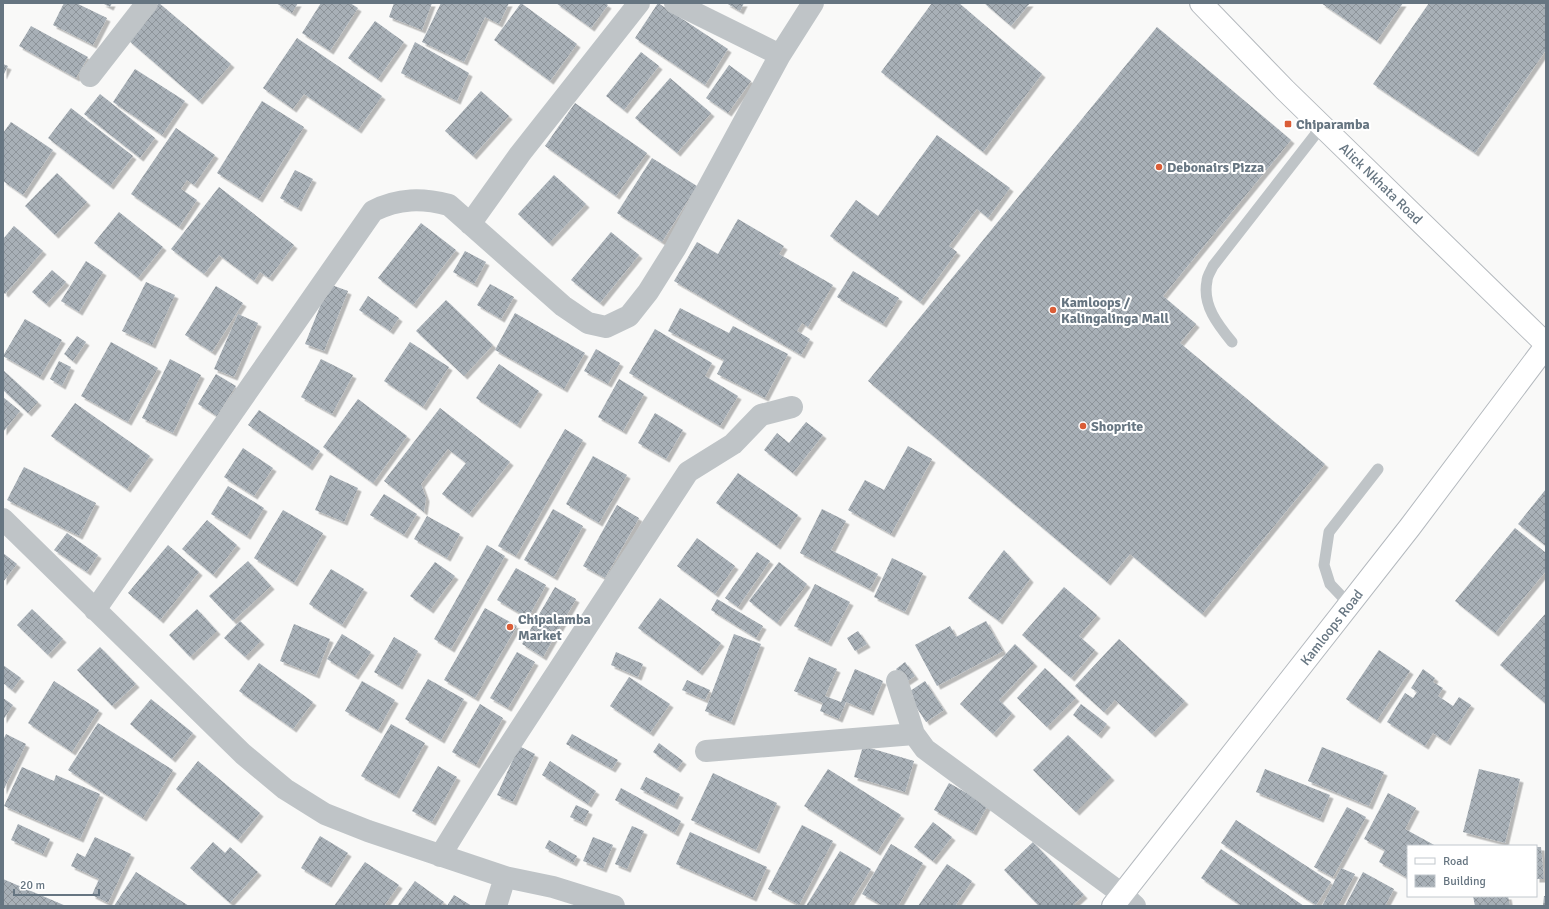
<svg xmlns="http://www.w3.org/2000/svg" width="1549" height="909" font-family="Signika,sans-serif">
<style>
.building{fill:url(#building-cross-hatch);filter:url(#shadow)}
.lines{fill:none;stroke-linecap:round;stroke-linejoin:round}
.secondary-casing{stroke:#b4b9be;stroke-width:24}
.lane{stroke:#bfc4c7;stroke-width:11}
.street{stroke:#bfc4c7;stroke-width:22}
.secondary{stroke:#fff;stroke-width:22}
.poi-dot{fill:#da5d37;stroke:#fff;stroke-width:1.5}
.labels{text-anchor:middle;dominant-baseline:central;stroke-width:4;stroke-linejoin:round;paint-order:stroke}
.poi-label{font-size:14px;font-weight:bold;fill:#667581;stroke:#fff;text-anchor:start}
.street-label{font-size:14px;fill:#667581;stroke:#fff}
</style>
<defs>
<pattern id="building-cross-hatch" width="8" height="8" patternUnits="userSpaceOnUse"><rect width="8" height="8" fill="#a8b0b7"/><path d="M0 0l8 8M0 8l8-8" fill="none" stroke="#8d949a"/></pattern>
<filter id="shadow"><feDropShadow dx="3.5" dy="3.5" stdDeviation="0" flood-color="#0004"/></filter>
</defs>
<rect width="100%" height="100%" fill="#f9f9f8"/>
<path class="building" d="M64 3H76L107 18 93 45 53 25Z
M102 3H112L110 7Z
M159 3 231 64 199 101 128 40Z
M276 3H298L292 13Z
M321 3H350L358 8 330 51 302 33Z
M394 3H432L422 30 389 17Z
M441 3H509L499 24 485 17 464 62 422 42Z
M521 3 577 44 550 81 494 40Z
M556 3H605L608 5 591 28Z
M658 3 728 49 705 85 635 38Z
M726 3H744L740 11Z
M932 3H959L1042 74 983 152 881 72Z
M984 3H1030L1011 26Z
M1321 3H1403L1377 41Z
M1429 3H1546V50L1475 153 1373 84Z
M375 21 404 42 378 79 348 58Z
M31 26 88 57 76 78 19 46Z
M1157 27 1291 140 1163 296 1196 324 1180 343 1325 464 1202 614 1130 554 1107 582 868 381Z
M297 38 382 96 358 130 304 94 293 109 263 88Z
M415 42 469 73 457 101 401 73Z
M641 52 659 66 624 110 606 96Z
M3 64 8 66 3 76Z
M729 65 751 81 728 113 706 98Z
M135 69 185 101 162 135 113 102Z
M670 78 711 113 677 153 635 118Z
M481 91 509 116 473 156 445 131Z
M100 94 155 138 140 158 84 114Z
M262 101 304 127 259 199 217 173Z
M575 103 647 153 616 196 545 146Z
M71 108 133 156 110 186 48 138Z
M11 122 53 150 23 195 3 181V133Z
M176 128 215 155 194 185 187 180 181 189 197 200 179 227 131 194Z
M937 135 1010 188 988 218 977 209 949 246 957 252 920 302 830 236 856 200 878 216Z
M652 158 697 186 662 242 617 213Z
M295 170 313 179 298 208 280 198Z
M57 173 87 202 55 235 25 206Z
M554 175 586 204 549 243 518 214Z
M219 187 294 245 269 278 260 272 254 281 219 255 204 274 171 249Z
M119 212 163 247 138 278 94 243Z
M738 219 784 246 779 254 833 285 808 327 802 323 797 331 810 339 801 355 674 281 697 242 718 254Z
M421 223 456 250 413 305 378 278Z
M14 226 43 251 5 294 3 292V239Z
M611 232 639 255 600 303 571 280Z
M465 251 486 262 474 284 453 272Z
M86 261 103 272 79 312 61 301Z
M52 270 66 282 46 304 32 292Z
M853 271 899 298 883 324 837 297Z
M146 282 175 295 152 345 122 331Z
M329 284 348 291 324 351 305 344Z
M490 284 514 297 501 319 477 305Z
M216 286 243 303 212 352 185 335Z
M368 296 399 318 390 331 359 310Z
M446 300 493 345 464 376 416 331Z
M680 308 729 333 733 326 788 354 765 398 717 374 724 360 668 331Z
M515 313 585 353 564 389 495 350Z
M238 314 258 323 234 377 214 369Z
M25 319 62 340 40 377 3 356Z
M655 329 712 363 705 376 738 396 720 426 629 373Z
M77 336 86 342 73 361 64 354Z
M111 342 158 368 128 422 81 396Z
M410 342 449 367 423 407 384 381Z
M596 349 620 363 608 384 584 371Z
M170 359 201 375 173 433 142 418Z
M321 359 353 375 332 414 301 397Z
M59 361 71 367 62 386 50 379Z
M499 364 539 391 517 425 476 398Z
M3 370 38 402 28 413 3 390Z
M216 374 236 386 217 416 198 404Z
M619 379 644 394 623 431 598 417Z
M3 397 20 411 3 432Z
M358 399 407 436 373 483 323 447Z
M75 403 150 456 127 489 51 436Z
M440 408 510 462 469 514 442 494 466 463 448 449 421 484 426 498 424 512 384 481Z
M259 410 320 451 309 467 248 425Z
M655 413 683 430 666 459 638 443Z
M806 422 823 435 793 473 764 450 777 433 789 443Z
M565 429 583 440 516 556 498 546Z
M908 446 932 459 891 534 848 510 865 480 884 490Z
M243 448 273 468 254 496 224 477Z
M593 456 627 475 599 523 566 504Z
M24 467 96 503 79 536 7 500Z
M738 473 798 515 777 546 716 503Z
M330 475 358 488 344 522 315 510Z
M228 486 264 508 247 536 211 514Z
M1546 489V546L1518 524Z
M384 494 417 514 404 535 370 515Z
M617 505 639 518 605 578 583 566Z
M553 509 583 526 554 577 524 560Z
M822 509 846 521 831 550 878 574 870 589 800 553Z
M283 510 323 533 294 583 254 558Z
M427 516 460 534 447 558 414 539Z
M207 520 237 545 213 575 182 549Z
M1515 528 1546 553V571L1495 633 1455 601Z
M67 533 98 555 87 572 54 550Z
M697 538 735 566 715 594 677 566Z
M168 545 199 572 160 620 128 593Z
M487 545 505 556 451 649 434 639Z
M1004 550 1030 579 999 621 968 598Z
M757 552 770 561 738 607 725 598Z
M3 553 17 564 3 582Z
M892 558 923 573 905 612 874 597Z
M248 561 271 586 233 621 209 596Z
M435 562 455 576 430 610 410 596Z
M779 562 807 584 777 623 749 601Z
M516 568 546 585 528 618 497 600Z
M331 569 364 589 342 625 309 604Z
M815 584 850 602 828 643 794 626Z
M555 587 576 599 543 657 522 644Z
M1064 587 1097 615 1079 636 1095 650 1071 678 1022 635Z
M660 598 721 643 699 672 638 628Z
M717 599 763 626 756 638 711 610Z
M485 608 517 626 475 698 444 680Z
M32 609 63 639 48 655 17 625Z
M197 609 217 631 190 657 169 635Z
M1546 613V704L1500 665Z
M240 621 261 641 245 657 224 638Z
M986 621 1003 651 937 686 915 645 950 626 956 637Z
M294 624 330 639 316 675 280 661Z
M858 631 867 644 855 651 847 638Z
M342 634 371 652 355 676 327 659Z
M734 634 761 644 731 722 705 711Z
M394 637 418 651 399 686 374 672Z
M1119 639 1185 701 1152 734 1115 700 1104 712 1075 686Z
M1015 644 1034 663 999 700 1012 713 993 734 960 704Z
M100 647 136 684 112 706 77 670Z
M1379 650 1410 671 1377 720 1346 699Z
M517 652 535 662 508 708 490 698Z
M616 652 643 664 638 677 611 665Z
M809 657 837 669 825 696 841 702 855 669 883 681 870 712 846 702 839 719 820 711 823 703 794 691Z
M905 662 915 676 906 682 896 669Z
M259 663 313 702 293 729 239 691Z
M3 665 21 678 12 690 3 683Z
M1045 668 1076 698 1047 727 1017 698Z
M1423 669 1435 678 1433 682 1443 688 1438 696 1453 706 1459 697 1471 705 1447 742 1433 733 1425 746 1387 722 1405 693 1413 698 1417 692 1411 688Z
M629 677 670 704 650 733 610 706Z
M428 679 464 699 441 740 405 719Z
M687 680 710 690 705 700 682 690Z
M54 681 99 710 72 752 28 723Z
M362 681 395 700 378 730 345 711Z
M925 681 944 710 926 722 907 693Z
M3 698 13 705 3 720Z
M151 699 193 733 172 759 130 724Z
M480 704 503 718 476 765 452 752Z
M1081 704 1107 724 1098 735 1073 715Z
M98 723 173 770 143 818 68 770Z
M391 724 425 743 396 795 361 776Z
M6 734 26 744 3 791V740Z
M572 734 618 760 612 769 566 744Z
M1068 735 1111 777 1076 812 1033 770Z
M659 743 683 761 677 769 653 752Z
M519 746 535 754 513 802 497 795Z
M863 746 914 761 905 792 854 777Z
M1322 747 1384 772 1369 806 1308 781Z
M198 761 260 813 238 840 176 789Z
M550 761 596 791 588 804 542 775Z
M438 766 457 777 432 822 412 811Z
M22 767 54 781 56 775 100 794 80 839 4 806Z
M828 769 901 815 877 852 804 806Z
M1265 769 1330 795 1320 819 1256 792Z
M1479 769 1520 779 1505 843 1463 832Z
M713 773 777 803 756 850 691 820Z
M646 777 680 794 674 806 640 789Z
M949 783 988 805 973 832 934 810Z
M621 788 681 821 675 833 615 800Z
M1388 793 1416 808 1405 829 1436 846H1408V878L1379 862 1385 850 1364 839Z
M576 805 589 811 583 823 570 817Z
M1347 807 1366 817 1333 877 1314 867Z
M1236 820 1331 882 1316 905 1221 843Z
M933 822 952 837 933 861 914 847Z
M18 824 50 839 43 854 11 840Z
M802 825 833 841 799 905 768 889Z
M632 826 644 831 627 869 615 864Z
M690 832 767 867 753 898 676 864Z
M320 836 348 853 328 884 301 868Z
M95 837 131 854 108 903 92 895 99 879 71 866 77 853 85 857Z
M593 837 613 845 603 869 583 861Z
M549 840 577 856 573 863 545 848Z
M213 842 225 853 230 847 258 872 230 903 190 868Z
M1033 842 1084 895 1072 906H1039L1004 870Z
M891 844 923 863 898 906H883L862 894Z
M1536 847H1541L1544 879H1536Z
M1221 849 1304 906H1242L1201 878Z
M840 851 871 869 848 906H806Z
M365 862 399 885 384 906H334Z
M947 864 972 881 955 906H918Z
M1341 868 1355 874 1338 906H1322Z
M136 872 189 906H114Z
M1363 872 1394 889 1385 906H1345Z
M3 879 66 906H3Z
M415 881 444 902 441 906H397Z
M454 895 472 906H447Z
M1473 896H1508L1510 906H1475Z
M1544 896H1546V906H1543Z"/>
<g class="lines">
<defs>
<g id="secondary">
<path id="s1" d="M1201 3 1285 90 1546 344"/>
<path id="s2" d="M1113 906 1410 527 1546 346"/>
</g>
</defs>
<use href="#secondary" class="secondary-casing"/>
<path class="lane" d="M1232 342C1218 325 1202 305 1207 281 1207 276 1211 271 1213 266L1322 126
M1349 604 1330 584 1324 565 1329 532 1378 469"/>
<path class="street" d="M675 3 780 55
M90 76 147 3
M470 224 520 154 639 3
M3 519 243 754 285 789 325 814 368 831 505 877 553 887 614 906
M95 610 373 211C399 198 422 198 449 205L563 306 588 323 606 327 629 316 648 292 675 249 780 55 813 3
M897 681 914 734 925 749 1122 894 1135 906
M706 751 914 734
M440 856 490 775 688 472 733 444 761 415 792 407
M496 906 505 877"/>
<use href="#secondary" class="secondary"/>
</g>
<g class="poi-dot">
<rect x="1284" y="120" width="8" height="8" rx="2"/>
<circle cx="1159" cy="167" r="4"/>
<circle cx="1053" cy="310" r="4"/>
<circle cx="1083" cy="426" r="4"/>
<circle cx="510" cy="627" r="4"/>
</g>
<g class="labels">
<g class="poi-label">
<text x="1296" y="124">Chiparamba</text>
<text x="1167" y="167">Debonairs Pizza</text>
<text x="1061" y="302">Kamloops /<tspan x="1061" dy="16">Kalingalinga Mall</tspan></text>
<text x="1091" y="426">Shoprite</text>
<text x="518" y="619">Chipalamba<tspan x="518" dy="16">Market</tspan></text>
</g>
<g class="street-label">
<text stroke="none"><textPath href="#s1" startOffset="255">Alick Nkhata Road</textPath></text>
<text stroke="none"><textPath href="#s2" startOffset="354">Kamloops Road</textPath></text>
</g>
</g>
<rect width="1549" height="909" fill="none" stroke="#667581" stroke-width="8"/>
<rect x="1407" y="845" width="130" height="52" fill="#ffffff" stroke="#c2c8cd"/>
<rect x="1415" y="858" width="20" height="6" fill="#ffffff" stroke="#c2c8cd"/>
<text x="1443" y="865" font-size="12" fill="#667581">Road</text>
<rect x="1415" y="875" width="20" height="12" fill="url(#building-cross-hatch)" stroke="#c2c8cd"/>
<text x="1443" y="885" font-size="12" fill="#667581">Building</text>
<path d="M14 889v6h85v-6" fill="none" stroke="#667581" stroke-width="2"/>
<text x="20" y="889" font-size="12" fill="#667581" stroke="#ffffff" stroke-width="3" paint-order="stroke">20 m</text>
</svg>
